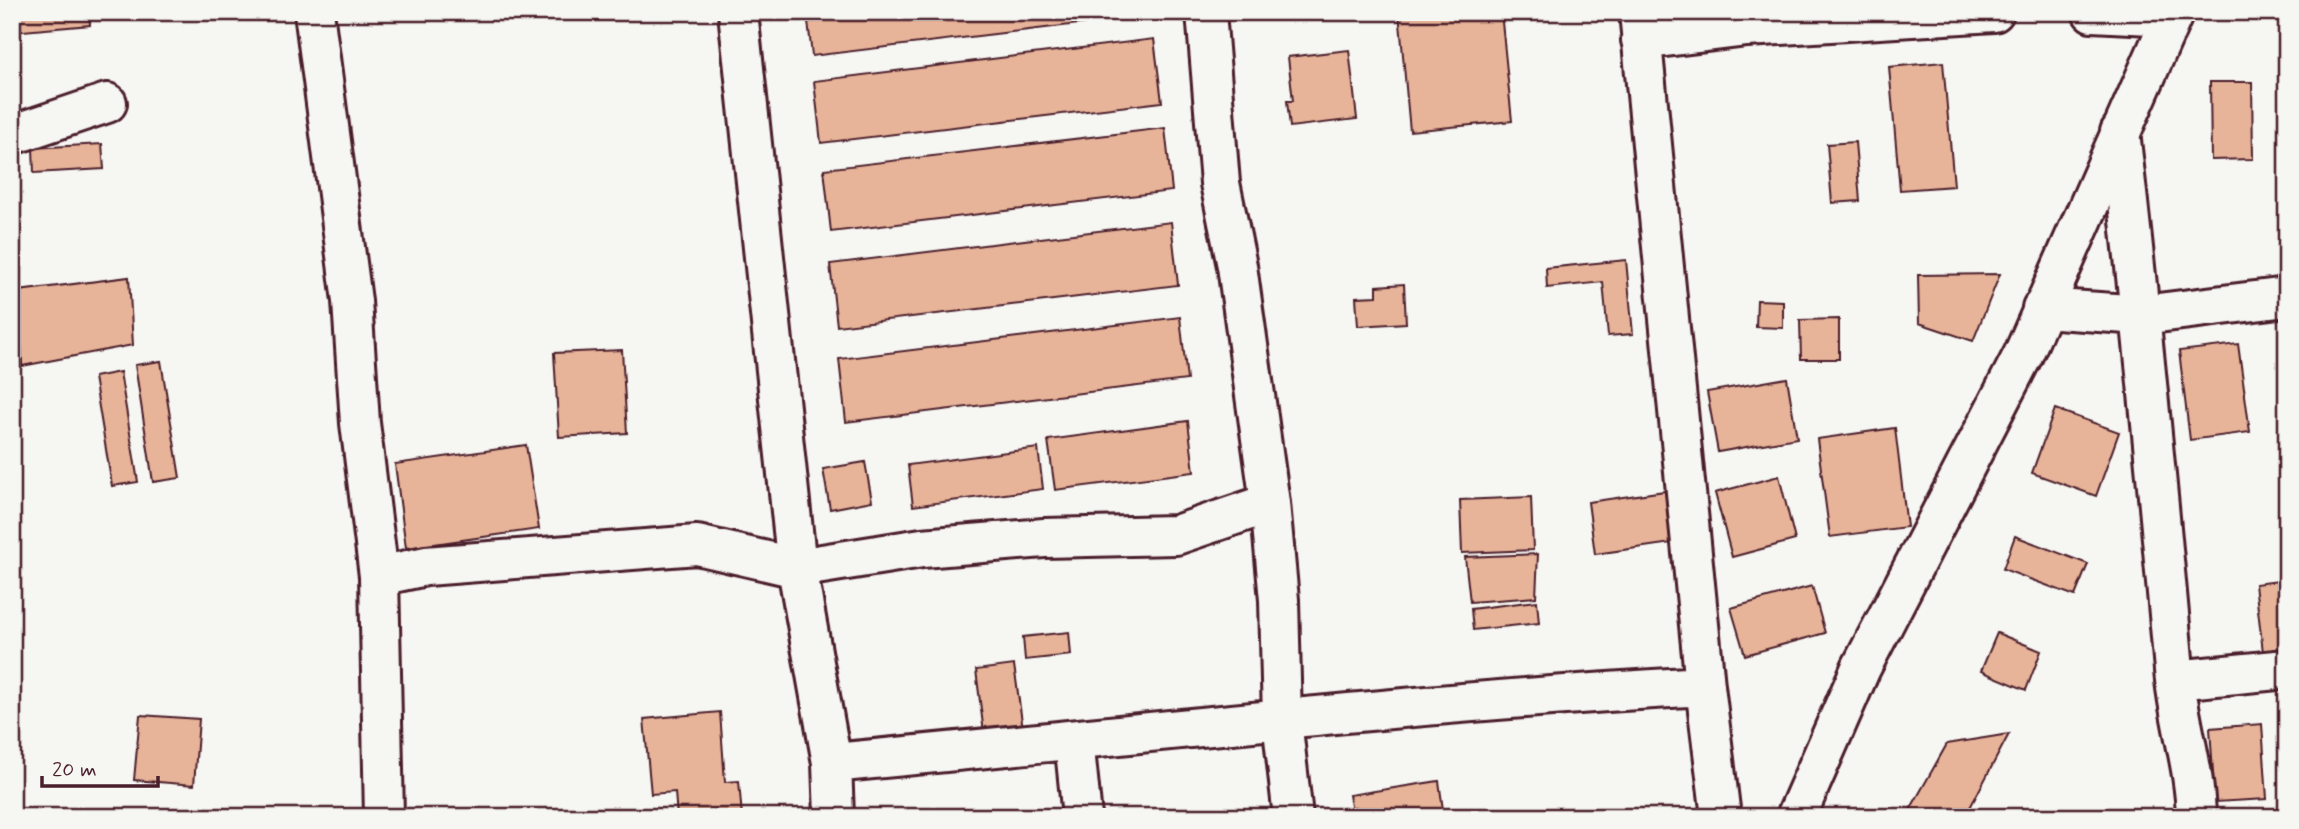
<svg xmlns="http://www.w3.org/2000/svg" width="2299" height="829" font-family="Mynerve,sans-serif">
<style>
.building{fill:#e7b499;stroke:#4a1f2b;stroke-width:2}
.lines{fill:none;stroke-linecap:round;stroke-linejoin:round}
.street-casing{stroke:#4a1f2b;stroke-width:44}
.secondary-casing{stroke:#4a1f2b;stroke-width:44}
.street{stroke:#f6f6f2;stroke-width:38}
.secondary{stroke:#f6f6f2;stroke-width:38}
</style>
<rect width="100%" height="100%" fill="#f6f6f2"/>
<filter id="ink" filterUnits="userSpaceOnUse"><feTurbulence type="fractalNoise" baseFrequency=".0143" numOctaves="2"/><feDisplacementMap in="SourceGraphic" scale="14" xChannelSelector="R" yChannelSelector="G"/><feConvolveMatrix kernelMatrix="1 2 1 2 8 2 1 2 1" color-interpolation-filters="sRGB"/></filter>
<g filter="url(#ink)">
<path class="building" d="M12 12H89L90 25 12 32Z
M807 12H1153V15L812 56Z
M1399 12H1501L1512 121 1410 131Z
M1154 39 1162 102 821 143 814 81Z
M1349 50 1357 119 1290 127 1287 101H1293L1288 57Z
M1943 62 1954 186 1900 190 1889 67Z
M2210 82H2252L2253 159 2211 160Z
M1165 128 1172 191 831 232 824 169Z
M1855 142 1860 201 1832 203 1827 144Z
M102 144 104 169 34 173 33 148Z
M1171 222 1178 285 837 326 830 264Z
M1626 260 1633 334 1608 336 1603 282 1547 288 1546 268Z
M2000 274 1973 341 1919 323 1918 275Z
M129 277 133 345 22 366 19 291Z
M1404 284 1406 323 1358 326 1356 297 1377 296V286Z
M1757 300 1783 301V328L1756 327Z
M12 316H17L15 362H12Z
M1180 317 1187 380 846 422 839 359Z
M1839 319V359H1801L1800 320Z
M2238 344 2250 432 2190 440 2179 351Z
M622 350 627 433 559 437 554 353Z
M161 361 180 478 153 482 135 365Z
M120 372 138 482 112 486 94 377Z
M1787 378 1797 438 1718 452 1707 392Z
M2055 409 2119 432 2096 496 2032 473Z
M1188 421 1194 472 1055 490 1048 440Z
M1895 428 1907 527 1830 537 1817 439Z
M526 445 539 529 406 548 395 464Z
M1038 448 1043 489 913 506 908 465Z
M865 462 872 501 830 509 823 469Z
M1779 476 1795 540 1732 557 1715 493Z
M1665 491 1672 543 1595 554 1588 502Z
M1531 497 1533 550 1462 553 1460 500Z
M2015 536 2088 564 2075 596 2003 569Z
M1538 554 1536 597 1470 602 1465 557Z
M2287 580V650L2263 652 2255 584Z
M1812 586 1825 633 1745 655 1731 608Z
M1537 601 1539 623 1473 630 1471 609Z
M1069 632 1071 655 1025 660 1023 637Z
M1997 633 2041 651 2026 690 1981 671Z
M1014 665 1024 736 985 741 976 670Z
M720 712 725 782 739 781 742 817H677L675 792 651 794 644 719Z
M140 715 199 719 194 785 134 780Z
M2262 724 2267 799 2215 802 2210 728Z
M2009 734 1965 817H1906L1947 744Z
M1439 781 1444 817H1353L1349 795Z
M1226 808 1227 817H1149L1148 812Z"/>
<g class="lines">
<defs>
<path id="street" d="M314 12 352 301 360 423 379 576 384 817
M738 12 797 568 832 763 834 817
M1206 12 1220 183 1237 266 1270 503 1279 600 1282 720 1293 817
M1639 12 1705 686 1721 817
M2092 12 2172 16
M1641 40 1747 27 1994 12
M2120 132C2141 311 2158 491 2174 670 2178 720 2195 767 2196 817
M12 135 107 103
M2042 308 2142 315 2287 297
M379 576 426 566 697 545 797 568 922 548 1044 538 1176 535 1270 503
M2175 680 2287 669
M1074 740 1082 817
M832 763C1123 736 1414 702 1705 686"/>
<path id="secondary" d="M1796 817 1861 668 2023 355 2174 12"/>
</defs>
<use href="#street" class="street-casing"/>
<use href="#secondary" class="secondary-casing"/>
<use href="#street" class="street"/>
<use href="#secondary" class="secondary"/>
</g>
</g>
<rect width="2299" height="829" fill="none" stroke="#f6f6f2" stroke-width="42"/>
<rect x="21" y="21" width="2257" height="787" fill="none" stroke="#4a1f2b" stroke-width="2.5" filter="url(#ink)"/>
<path d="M42 776v10h116v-10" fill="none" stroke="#4a1f2b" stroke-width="3.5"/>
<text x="52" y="776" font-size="21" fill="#4a1f2b" stroke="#f6f6f2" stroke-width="5" paint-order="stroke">20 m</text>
</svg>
